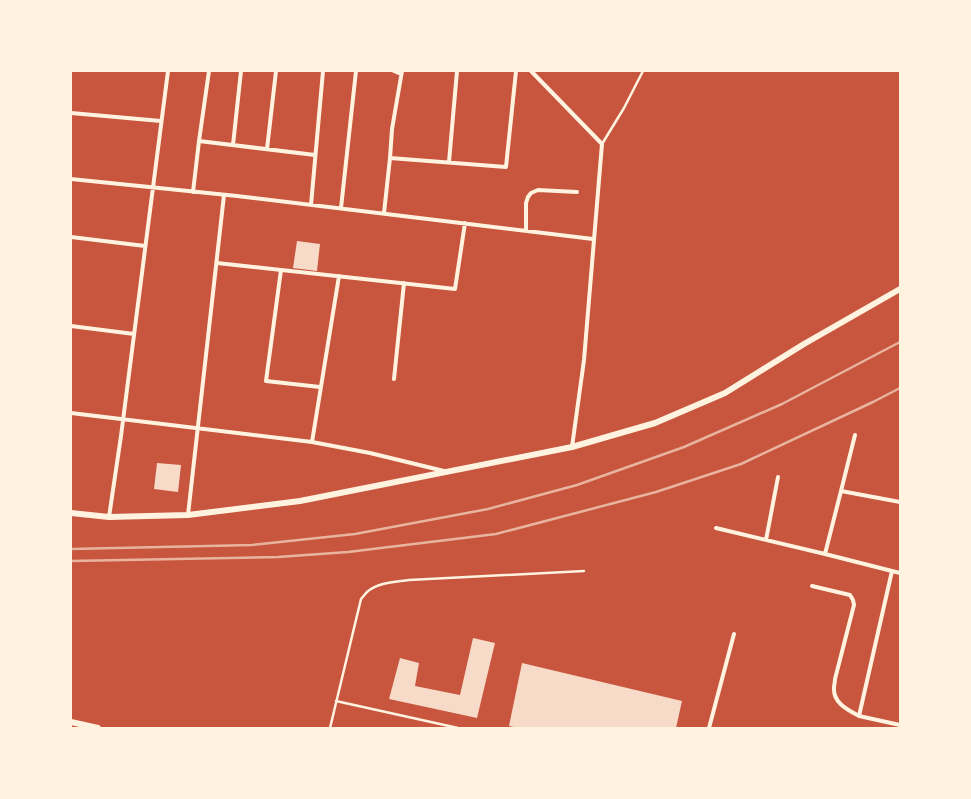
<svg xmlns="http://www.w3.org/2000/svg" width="971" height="799" font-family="'Asap Condensed',sans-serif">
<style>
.building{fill:#f7dbc8}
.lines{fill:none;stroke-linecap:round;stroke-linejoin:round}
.service{stroke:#fff3e0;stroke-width:2.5}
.minor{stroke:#fff3e0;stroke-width:4}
.tertiary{stroke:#fff3e0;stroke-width:6}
.rail{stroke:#e9b49f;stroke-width:2.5}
</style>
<rect width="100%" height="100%" fill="#c8553d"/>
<path class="building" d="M297 241 320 244 317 271 293 268Z
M157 463 181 465 178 492 154 489Z
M473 638 495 643 477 718 389 699 400 658 419 663 415 686 460 695Z
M522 663 682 701 676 728H518L509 726Z"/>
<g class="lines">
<path class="service" d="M602 144 624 108 643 71
M336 701 458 728
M330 728 361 599C363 597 365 594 367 592 378 582 396 582 409 580L584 571"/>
<path class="minor" d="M394 71 401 74
M531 71 602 144 584 360 572 447
M71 113 161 121
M199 141 315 155
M233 145 241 71
M267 149 276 71
M390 158 506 167 516 71
M449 162 457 71
M71 179 237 196 411 217 593 239
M193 192 199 141 209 71
M311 205 323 71
M341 208 356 71
M384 213 390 158 392 129 402 71
M526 231V203L528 197 531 193 538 190 577 192
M71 237 145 246
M217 263 455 289 465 223
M281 270 266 381 320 387
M71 326 134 334
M394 379 404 283
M71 413 312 442 370 453 444 471
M312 442 339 276
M841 491 855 435
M188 515 224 195
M109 517 121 436 168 71
M716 528 825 554
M766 540 778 477
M892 571 825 554 841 491 900 502
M900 573 892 571 859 716 900 725
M812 586 850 595 853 600 854 605 835 679C835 682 834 685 834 688 833 703 848 710 859 716
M709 728 734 634"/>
<path class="tertiary" d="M71 513 109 517 188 515 300 501 572 447 655 423 725 393 804 344 900 289
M71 722 98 728"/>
<path class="rail" d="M71 549 252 545 355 534 488 509 577 485 684 447 782 404 900 342
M71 561 278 557 348 552 496 534 656 492 741 464 873 402 900 388"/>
</g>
<rect width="971" height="799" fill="none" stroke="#fff3e0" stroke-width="144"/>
</svg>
